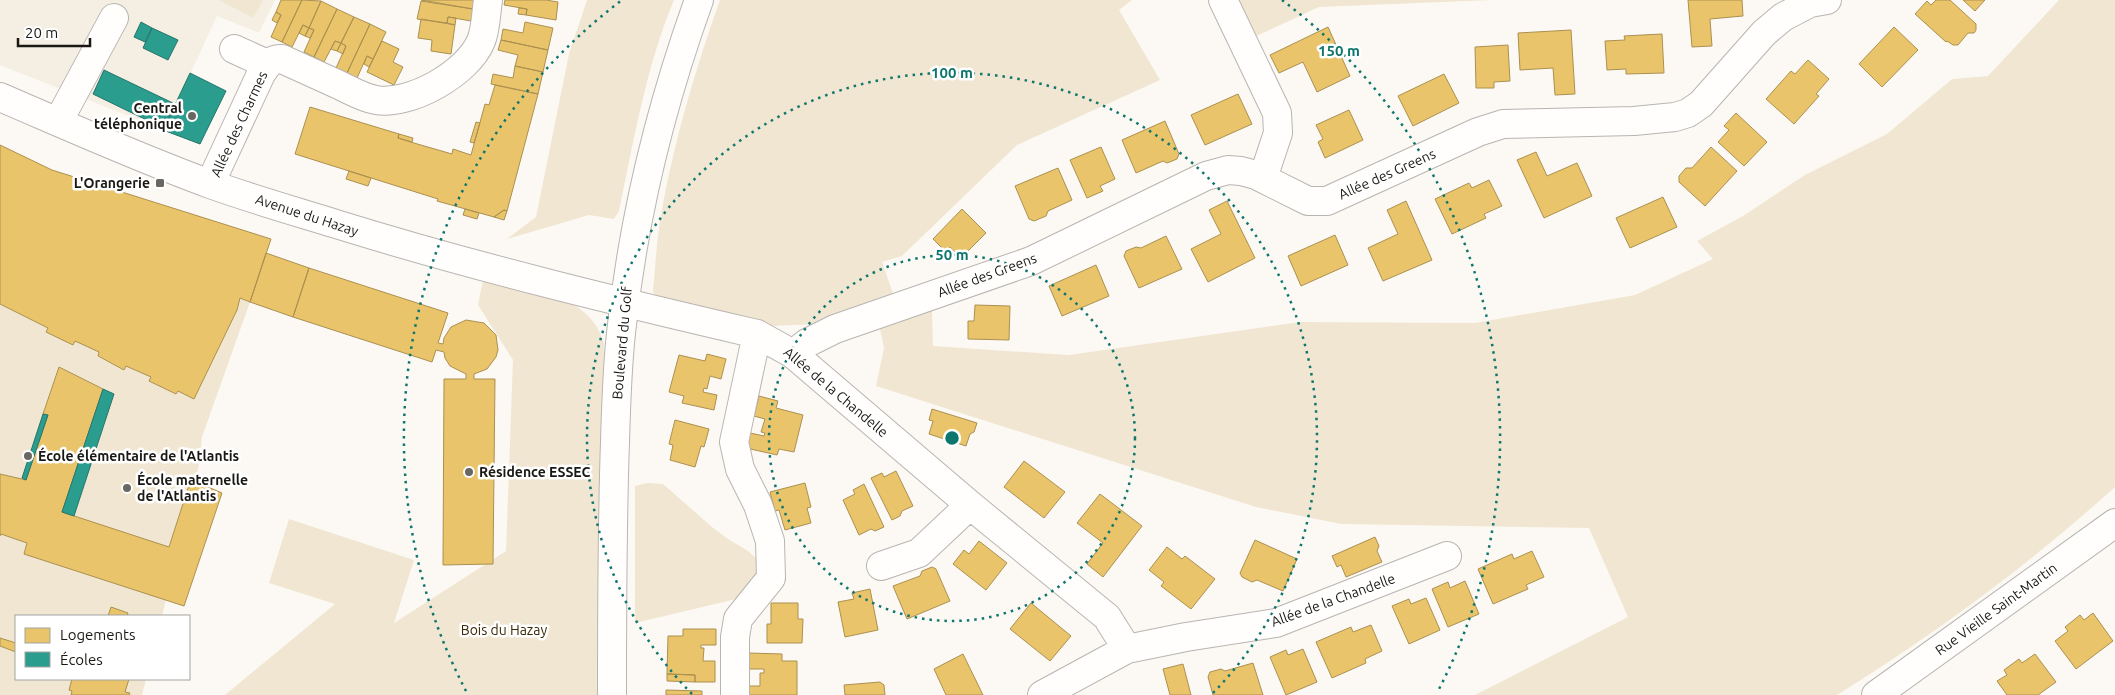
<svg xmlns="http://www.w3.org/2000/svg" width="2115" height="695" font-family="Ubuntu,sans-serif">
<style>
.built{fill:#f5efe3}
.green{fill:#f1e6d1}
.homes{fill:#e9c46a;stroke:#ab9050}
.schools{fill:#2a9d8f;stroke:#25756a}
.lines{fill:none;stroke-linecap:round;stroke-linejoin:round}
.minor-casing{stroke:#b8b5b1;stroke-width:30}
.major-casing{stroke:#b8b5b1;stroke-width:30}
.minor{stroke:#fffefd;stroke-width:28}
.major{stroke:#fffefd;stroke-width:28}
.ring{fill:none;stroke:#0f766e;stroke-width:2.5;stroke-dasharray:2.5 5}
.poi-dot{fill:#686762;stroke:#fff;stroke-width:2}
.labels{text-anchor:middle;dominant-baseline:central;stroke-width:5;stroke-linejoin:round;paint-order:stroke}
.poi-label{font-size:14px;font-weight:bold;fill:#191814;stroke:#fff;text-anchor:start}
.street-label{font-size:14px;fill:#191814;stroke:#fff}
.park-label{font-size:14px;fill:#392903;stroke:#fff}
.centre{fill:#0f766e;stroke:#fff;stroke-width:2.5}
.ring-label{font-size:15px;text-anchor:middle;font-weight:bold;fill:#0f766e;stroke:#fff;stroke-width:5;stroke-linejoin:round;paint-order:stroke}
</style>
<rect width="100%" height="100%" fill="#fcf9f4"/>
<path class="built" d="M0 0H275L259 33 217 16 164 130 0 65Z"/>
<path class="green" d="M219 0H263L253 18Z
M587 0H674C646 67 634 140 619 211L614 219 589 215 507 239 536 217 569 54Z
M720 0H1132L1119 10 1160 80 1017 145 902 256 882 262 895 299 818 324 771 326 657 297 653 292C655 271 656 249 659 228 671 151 694 73 720 0Z
M1208 0H1492L1319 7 1233 47 1214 6Z
M2059 0H2115V487C2030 564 1935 634 1837 695H1475L1628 617 1589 528 1341 524 1256 507 876 386 884 348 880 329 932 311 933 346 1069 355 1300 322 1475 323 1635 295 1713 259 1697 241 1743 216 1805 175 1887 134 1952 79 1988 76Z
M483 280 574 305C590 315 598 325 604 343L599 695H225L335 604 269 583 289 519 414 560 394 623 506 551 513 360 478 305Z
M240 298 250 302 202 437 199 465 162 616H16V679H146L142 695H0V304L48 328 46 332 75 341 99 352 98 357 124 370 126 366 151 377 149 381 175 394Z
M647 483 663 484 712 527 728 539 748 551 759 561 755 589 732 600 635 623V486Z"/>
<path class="homes" d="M281 0H302L282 42 271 37 281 15 276 12Z
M302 0 321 1 309 28 303 25 292 47 282 42Z
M421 0H475L473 9Z
M505 0H546L558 2 556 20 526 15 527 9 504 5Z
M1688 0H1742L1743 16 1710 19 1712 46 1692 47Z
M1936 0H1950L1976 24V30L1974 33H1968L1958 45H1953L1947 41 1946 42 1915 14 1927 1 1931 5Z
M1963 0H1985L1975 11Z
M321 1 337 9 314 57 304 52 314 30 309 28Z
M421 1 473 9 471 21 448 17 447 23 417 19Z
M519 8 527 9 526 15 518 14Z
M337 9 354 17 341 43 335 41 324 62 314 57Z
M276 12 281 15 277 23 272 20Z
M354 17 370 24 347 73 336 68 346 46 341 43Z
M448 17 456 18 455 25 447 23Z
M421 19 455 25 451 54 431 51 432 40 418 38Z
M525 22 553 28 548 50 501 40 503 29 523 33Z
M370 24 386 32 373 59 367 56 357 78 347 73Z
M303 25 309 28 305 36 299 33Z
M1328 27 1350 76 1317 92 1303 62 1279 73 1270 55Z
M1894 27 1918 50 1882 87 1859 64Z
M309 28 314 30 310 38 305 36Z
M1571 30 1575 94 1555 95 1553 68 1520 70 1518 33Z
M1662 34 1664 73 1626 74V69L1607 70 1605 41 1625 40 1624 36Z
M501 40 548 50 543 72 515 66 518 55 498 50Z
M335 41 341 43 337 51 331 49Z
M382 41 399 49 393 62 403 67 394 85 367 72Z
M341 43 346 46 343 54 337 51Z
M1508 45 1510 81 1494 82V88H1476L1475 47Z
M367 56 373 59 369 67 364 64Z
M1808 60 1829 79 1816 94 1819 96 1794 124 1766 99 1791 71 1795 74Z
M515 66 543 72 538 94 491 84 493 74 513 78Z
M1444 74 1459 103 1413 126 1398 96Z
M495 85 538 94 507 211 504 210 494 217 437 201 438 199 295 154 310 107 399 134 398 138 414 143 452 154 453 149 471 155 485 104 489 105Z
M1238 94 1252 124 1205 145 1191 115Z
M1349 110 1363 140 1325 158 1318 142 1323 139 1316 125Z
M1736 113 1767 142 1744 166 1718 142 1729 130 1724 126Z
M1165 121 1179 154 1177 159 1167 163 1163 161 1136 173 1122 140Z
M476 122 480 123 474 143 470 142Z
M399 134 413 138 412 142 398 138Z
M0 145 52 170 271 239 250 302 240 298 237 310 194 399 178 391 176 394 149 381 151 377 126 366 124 370 98 356 99 352 75 341 73 345 46 332 48 328 0 304Z
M1101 147 1115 179 1100 186 1103 191 1087 198 1070 160Z
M1711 147 1737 171 1705 206 1679 182V176L1686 168H1692Z
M1536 152 1547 176 1577 163 1592 196 1544 218 1517 160Z
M1058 168 1072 200 1048 211 1046 216 1034 221 1029 219 1015 186Z
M349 171 371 178 368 186 346 179Z
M1489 180 1502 206 1484 214 1486 218 1452 234 1435 199 1469 183 1472 188Z
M1663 197 1677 227 1630 248 1616 218Z
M1227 201 1255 258 1208 282 1191 249 1221 234 1209 210Z
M1406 201 1432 260 1383 281 1368 248 1398 234 1387 210Z
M465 209 479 213 477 219 463 215Z
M962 209 986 233 961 258 950 247 945 251 933 239Z
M504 210 507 211 504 220 494 217Z
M1335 235 1348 265 1301 286 1288 256Z
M1166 236 1182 269 1139 288 1124 256 1126 251 1136 247 1141 248Z
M266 253 309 268 293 317 250 302Z
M1096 265 1109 296 1062 316 1049 286Z
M309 268 448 313 438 343 443 344 444 338 451 327 466 320 484 323 496 335 498 350 496 357 487 369 474 374V379H495L493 564 443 565 444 379H466V374L450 366 445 358 444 352 436 350 432 362 293 317Z
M975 305 1010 306 1009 340 968 339V321H974Z
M707 354 726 359 721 379 710 376 707 389 704 388 703 392 717 395 714 410 682 403 684 396 669 392 679 355 705 361Z
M59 367 103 389 62 512 169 547 190 482 194 481 222 493 184 606 24 554 27 543 1 534 0 536V474L26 480 48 415 43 414Z
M759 396 778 401 776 408 803 415 794 452 779 449 777 455 746 448 750 433 764 436 765 433 761 432 765 419 754 416Z
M932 409 977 423 974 432 970 434 966 446 929 434 933 421 929 420Z
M675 420 709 429 704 447 701 446 695 467 670 460 673 445 669 444Z
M1024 461 1065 492 1044 518 1004 487Z
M896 471 913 506 902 511 900 516 892 520 871 478 882 473 884 477Z
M805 483 811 507 807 508 811 523 785 530 779 510 775 511 770 492Z
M864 484 884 527 875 531 871 529 859 535 843 500 855 494 853 490Z
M1100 494 1142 526 1103 577 1087 564 1103 543 1077 523Z
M1375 537 1379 546 1377 551 1382 562 1346 577 1341 565 1337 567 1332 556Z
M1255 540 1297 559 1283 591 1257 580 1252 582 1242 577 1240 573Z
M979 541 1007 563 986 590 953 564 964 550 969 554Z
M1167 547 1182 559 1185 556 1215 579 1191 609 1161 586 1164 582 1149 570Z
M1532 551 1544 577 1526 585 1528 589 1493 604 1478 569 1512 554 1514 559Z
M932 567 936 569 950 601 907 619 893 586 920 576 922 571Z
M1465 581 1479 614 1448 627 1432 589 1448 582 1450 588Z
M870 589 878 630 845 637 838 602 854 599 852 593Z
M1426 598 1440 630 1409 644 1392 606 1409 599 1411 604Z
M771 603H798V619H803L802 643H767V624H771Z
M1031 603 1071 636 1050 661 1010 629Z
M111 607 128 613 127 616H108Z
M2093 613 2113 641 2076 669 2055 641 2068 631 2065 627 2080 615 2084 620Z
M1371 625 1382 651 1365 659 1366 663 1332 678 1316 642 1351 627 1353 632Z
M683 629H716V645H701V648H704L703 661H715V682H695V675L667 674 668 636H683Z
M0 638 16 643V652L0 646Z
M1303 649 1317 682 1286 695 1270 657 1286 650 1288 655Z
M749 653 782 654V661H797V695H748L749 686H760V673H764V669H749Z
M963 654 983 695H946L934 669Z
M2035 654 2056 682 2038 695H2007L1997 681 2007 675 2004 670 2019 659 2022 663Z
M1253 663 1263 695H1213L1208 677 1210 672 1221 669 1225 671Z
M1183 664 1191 695H1170L1163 669Z
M667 674 695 675V682L667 681Z
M72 679H129L125 692 130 693 129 695H71L72 691 69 690Z
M880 682 884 685 885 695H845L844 685Z
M666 690 702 691V695H666Z"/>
<path class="schools" d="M141 22 152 28 145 42 134 37Z
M152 28 178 40 168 60 143 48Z
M104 70 175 104 163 128 93 94Z
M190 73 226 91 200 144 163 130Z
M103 389 114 394 74 516 62 512Z
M43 414 48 415 26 480 22 478Z"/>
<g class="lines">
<defs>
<path id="minor" d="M1223 0 1277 113 1278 133 1263 178
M234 49 267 64
M0 97C70 127 139 158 210 184 252 199 294 211 336 224 475 267 615 301 757 334L793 354 970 505 1107 617 1127 649 1186 637 1276 623 1447 556
M58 122 114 18
M210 184 261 74C267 65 271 58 282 59 300 67 319 76 337 84 350 90 363 98 376 100 410 106 468 73 481 41 486 29 486 13 488 0
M793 354 807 343 835 329 1031 261 1206 176 1228 170 1241 171 1256 175 1308 201H1327L1478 132 1503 124 1634 121 1675 117 1688 113 1701 104 1764 33 1783 17 1810 3 1827 0
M881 566 919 553 970 505
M735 695V637L738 619 771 578 770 541 758 505 740 469 734 442 757 334
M1042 695 1127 649
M1876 695 2115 523"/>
<path id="major" d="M612 695C612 611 612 527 615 442 616 406 617 370 621 333 633 219 660 108 699 0"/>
</defs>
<use href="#minor" class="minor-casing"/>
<use href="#major" class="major-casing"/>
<use href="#minor" class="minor"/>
<use href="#major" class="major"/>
</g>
<g class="ring">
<circle cx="952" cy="438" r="183"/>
<path d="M692 694A365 365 0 1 1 1212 694"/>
<path d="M466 691A548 548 0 0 1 622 0M1282 0A548 548 0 0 1 1438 691"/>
</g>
<g class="poi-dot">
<circle cx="192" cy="116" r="5"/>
<rect x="155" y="178" width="10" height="10" rx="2.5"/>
<circle cx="28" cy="456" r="5"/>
<circle cx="469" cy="472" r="5"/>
<circle cx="127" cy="488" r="5"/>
</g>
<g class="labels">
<g class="poi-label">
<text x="182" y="108" text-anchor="end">Central<tspan x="182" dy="16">téléphonique</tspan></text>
<text x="150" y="183" text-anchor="end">L'Orangerie</text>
<text x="38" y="456">École élémentaire de l'Atlantis</text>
<text x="479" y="472">Résidence ESSEC</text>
<text x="137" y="480">École maternelle<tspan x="137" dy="16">de l'Atlantis</tspan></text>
</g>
<g class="street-label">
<text transform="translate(239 124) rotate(-65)">Allée des Charmes</text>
<text transform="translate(1387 174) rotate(-24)">Allée des Greens</text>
<text transform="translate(307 215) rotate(18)">Avenue du Hazay</text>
<text transform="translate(987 275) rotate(-20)">Allée des Greens</text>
<text transform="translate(622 343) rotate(-85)">Boulevard du Golf</text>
<text transform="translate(836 392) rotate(40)">Allée de la Chandelle</text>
<text transform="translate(1333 600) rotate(-20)">Allée de la Chandelle</text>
<text transform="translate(1996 609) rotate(-36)">Rue Vieille Saint-Martin</text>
</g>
<g class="park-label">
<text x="504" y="630">Bois du Hazay</text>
</g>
</g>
<circle cx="952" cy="438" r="8" class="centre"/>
<g class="ring-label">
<text x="1339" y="56">150 m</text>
<text x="952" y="78">100 m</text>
<text x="952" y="260">50 m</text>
</g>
<rect x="15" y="615" width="175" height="65" fill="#ffffff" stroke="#a3a3a1"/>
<rect x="25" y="628" width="25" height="15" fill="#e9c46a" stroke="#a3a3a1"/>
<text x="60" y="640" font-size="15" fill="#191814">Logements</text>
<rect x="25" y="652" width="25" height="15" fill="#2a9d8f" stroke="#a3a3a1"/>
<text x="60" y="665" font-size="15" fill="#191814">Écoles</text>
<path d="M18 38v8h72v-8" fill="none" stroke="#191814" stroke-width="2.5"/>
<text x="25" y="38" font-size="15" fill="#191814" stroke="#ffffff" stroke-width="4" paint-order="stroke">20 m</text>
</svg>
